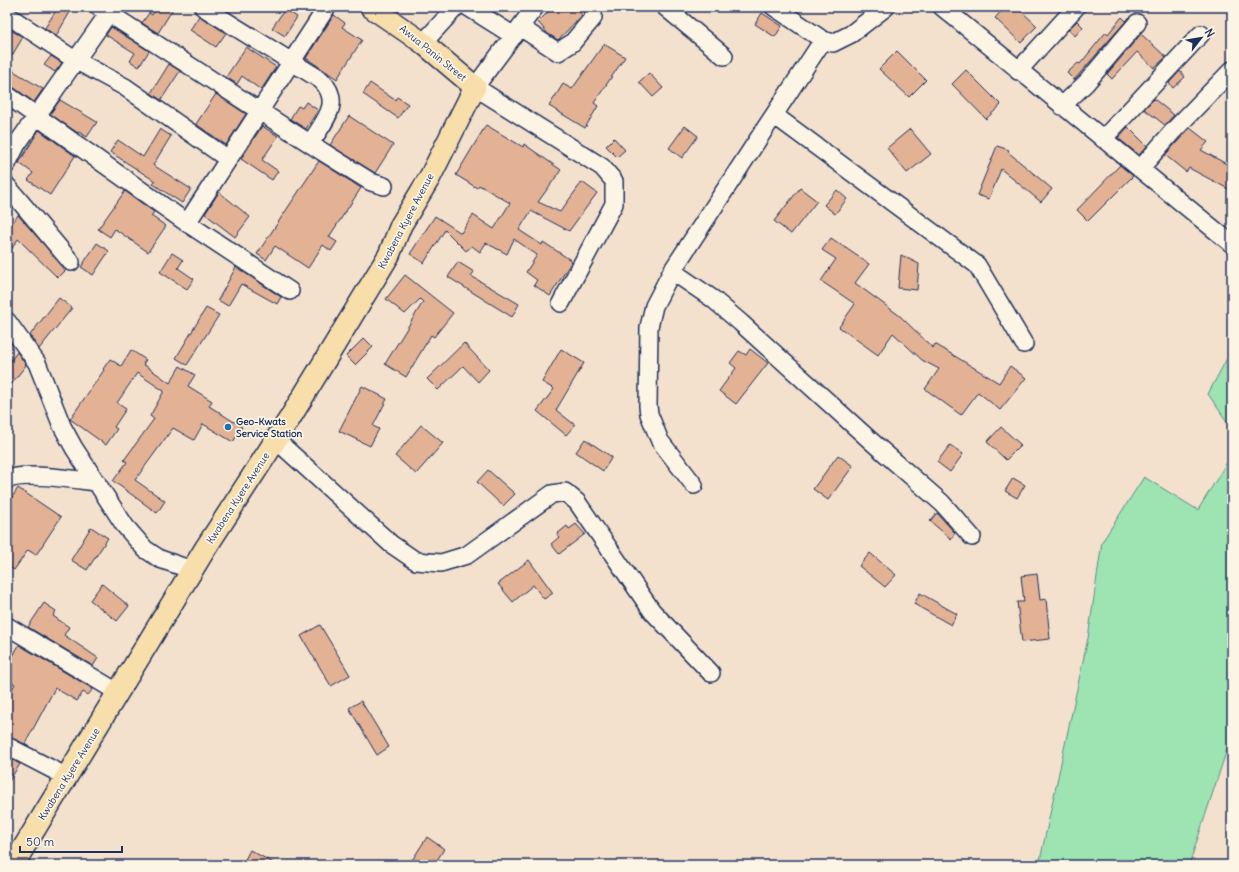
<svg xmlns="http://www.w3.org/2000/svg" width="1239" height="872" font-family="Delius,sans-serif">
<style>
.green{fill:#9de4b2;stroke:#5c8a88}
.building{fill:#e3b295;stroke:#1b2f5e}
.lines{fill:none;stroke-linecap:round;stroke-linejoin:round}
.minor-casing{stroke:#1b2f5e;stroke-width:20}
.major-casing{stroke:#1b2f5e;stroke-width:24}
.minor{stroke:#fcf5e5;stroke-width:17}
.major{stroke:#f8deab;stroke-width:21}
.poi-dot{fill:#1f6fb2;stroke:#fcf5e5;stroke-width:1.5}
.labels{text-anchor:middle;dominant-baseline:central;stroke-width:3.5;stroke-linejoin:round;paint-order:stroke}
.street-label{font-size:10px;fill:#1b2f5e;stroke:#fcf5e5}
.poi-label{font-size:10px;font-weight:bold;fill:#1b2f5e;stroke:#fcf5e5;text-anchor:start}
</style>
<rect width="100%" height="100%" fill="#f4e1cd"/>
<filter id="ink" filterUnits="userSpaceOnUse"><feTurbulence type="fractalNoise" baseFrequency=".025" numOctaves="2"/><feDisplacementMap in="SourceGraphic" scale="8" xChannelSelector="R" yChannelSelector="G"/><feConvolveMatrix kernelMatrix="1 2 1 2 8 2 1 2 1" color-interpolation-filters="sRGB"/></filter>
<g filter="url(#ink)">
<path class="green" d="M1232 349V429L1208 394Z
M1232 454V734L1189 865H1039L1088 638 1102 542 1144 477 1198 510Z"/>
<path class="building" d="M58 7H73L56 36 45 28Z
M158 7H174L158 33 142 23 149 13 152 15Z
M553 7H574L582 15 558 40 548 34 538 22Z
M1005 7H1017L1037 26 1021 43 995 18Z
M285 9 297 17 285 36 272 28Z
M762 13 782 26 775 37 755 24Z
M334 15 345 23 342 27 362 40 337 79 306 58Z
M199 16 226 33 216 47 190 30Z
M1122 17 1126 21 1074 80 1067 73 1078 63 1080 64 1106 32 1108 34Z
M1077 21 1083 27 1075 36 1068 30Z
M111 27 149 51 139 67 130 61 135 53 106 35Z
M12 31 23 37 7 64V40Z
M1141 34 1166 57 1154 68 1137 52 1112 79 1107 74Z
M604 44 625 57 594 103 598 106 585 128 549 106 563 84 572 89Z
M246 47 276 67 261 90 242 76 237 84 226 77Z
M897 51 926 80 909 97 879 69Z
M51 56 62 63 55 72 44 65Z
M169 64 180 71 161 100 151 93Z
M7 67 43 89 34 102 13 87 7 85Z
M966 70 1001 105 986 119 952 84Z
M1180 71 1185 77 1173 88 1169 83Z
M649 73 663 88 653 97 639 82Z
M370 83 395 100 397 97 408 104 398 118 363 94Z
M216 94 246 114 226 145 196 124Z
M1154 99 1174 115 1165 125 1144 109Z
M60 100 97 122 87 137 79 132 78 133 50 114Z
M306 102 318 110 306 129 290 119 298 106 302 108Z
M349 116 393 145 375 173 330 145Z
M486 125 523 147 524 144 561 170 538 202 560 212 582 182 597 193 569 231 531 211 519 230 542 245 543 242 572 261 550 296 534 285 537 280 526 272 537 255 514 239 507 254 486 243 480 252 472 246 466 251 445 230 424 263 410 254 435 216 461 233 473 215 494 229 510 203 479 185 477 188 456 175Z
M262 126 278 136 262 160 278 171 272 180 241 159Z
M685 126 698 136 682 158 669 148Z
M1128 127 1147 146 1139 155 1118 138Z
M1190 128 1208 142 1201 150 1232 167V191L1189 168 1186 172 1165 155Z
M160 129 171 136 153 165 191 189 182 203 153 184 155 181 110 152 118 140 143 157Z
M910 129 931 154 907 173 887 148Z
M39 130 75 156 50 195 28 180 33 173 19 163Z
M614 138 625 150 617 157 606 146Z
M997 146 1009 150 1008 152 1052 189 1041 202 1001 169 989 199 977 195Z
M319 161 361 188 329 237 337 242 331 251 323 245 308 268 275 246 266 260 257 254Z
M1120 165 1133 176 1088 221 1077 210Z
M800 188 817 201 791 234 774 221Z
M837 190 847 199 835 214 824 205Z
M125 191 154 212 151 216 166 226 148 252 115 229 110 237 98 229Z
M219 192 250 217 235 237 205 214Z
M18 215 66 270 58 278 18 239 7 256V231Z
M831 238 869 264 855 283 900 316 933 348 935 344 999 383 1010 366 1026 378 1000 410 978 392 961 415 925 389 939 369 922 360 893 333 878 355 839 327 855 304 821 281 836 259 822 250Z
M97 243 109 251 93 275 81 267Z
M172 253 183 260 178 268 194 279 187 289 160 272Z
M901 255 919 264 917 290 898 288Z
M458 262 474 272 471 276 519 304 512 317 448 277Z
M236 267 281 297 277 304 241 284 228 306 218 300Z
M405 275 453 313 434 337 431 335 406 377 385 364 423 302 420 299 405 314 386 299Z
M59 298 72 308 39 349 30 335Z
M206 308 219 315 187 365 176 358Z
M364 338 373 347 355 365 346 356Z
M464 343 489 370 478 382 463 366 438 390 427 379Z
M561 349 584 363 556 410 575 425 566 435 537 411 554 389 542 382Z
M750 349 768 363 736 404 719 391 736 368 730 363 739 351 746 355Z
M131 350 146 360 143 364 170 383 180 366 195 375 188 386 212 401 209 406 242 427 233 442 203 424 194 440 173 428 135 480 165 501 157 513 113 481 127 462 124 460 154 419 150 416 164 391 137 373 117 403 126 409 114 427 117 429 106 445 70 419 104 370 103 369 110 359 121 366Z
M17 352 26 365 7 390V366Z
M362 386 387 399 373 426 379 429 370 446 339 431Z
M421 425 443 443 416 474 395 456Z
M1001 427 1021 445 1006 460 987 442Z
M585 439 612 457 603 471 576 452Z
M950 445 963 454 950 472 937 462Z
M838 455 853 466 828 500 813 489Z
M488 470 515 494 503 506 477 482Z
M1013 478 1025 485 1017 498 1005 491Z
M18 488 61 517 36 555 28 550 14 570 7 566V505Z
M937 513 955 533 951 539 930 521Z
M576 524 585 534 559 554 551 544 559 537 557 534 567 526 569 529Z
M91 527 108 538 87 570 71 560Z
M870 553 896 575 885 587 859 566Z
M529 560 553 593 544 599 533 585 513 602 498 584Z
M1037 574 1040 600 1046 599 1050 639 1022 642 1017 602H1024L1021 576Z
M102 584 129 606 117 621 90 600Z
M920 593 957 614 951 625 914 604Z
M44 603 56 611 53 616 69 627 64 635 98 658 93 666 28 627Z
M320 625 350 675 331 686 301 636Z
M19 645 93 689 88 695 83 692 77 701 55 688 25 744 7 736V698L15 684 7 680V667Z
M361 701 389 747 377 755 349 708Z
M7 757 20 764 7 784Z
M427 837 444 849 434 865H409Z
M250 850 277 865H242Z"/>
<g class="lines">
<defs>
<path id="minor" d="M99 7 323 152 371 182 384 186
M203 7 321 80C344 103 323 122 310 144
M468 7 514 36
M535 7 475 87 602 167 614 181V204L561 303
M665 7 724 56
M774 7 823 40 833 43 851 34 886 7
M942 7 1232 244
M7 15 75 60 125 87 228 159
M520 27 558 52 572 43 593 18V7
M423 43 456 7
M1018 71 1076 7
M7 95 187 223 290 291
M1062 106 1086 83 1137 23
M774 115 977 265 1024 344
M1103 139 1201 34
M7 164 17 144 113 7
M1140 169 1173 131 1232 70
M7 186 71 262
M187 223 327 7
M672 271 713 299 741 323 871 441 942 503 972 537
M7 321 37 363 62 426 74 448 125 526 145 549 160 559 192 570
M276 440 391 544 416 561 441 563 467 555 552 494 565 492 577 502 652 611 711 673
M7 480C22 471 77 480 97 482
M694 485 660 441 649 414 648 406 649 327 654 306 672 271 823 40
M7 626 119 693
M7 746 67 777"/>
<path id="major" d="M13 865 205 549 290 418 389 255 401 225 430 177 475 87 423 43 371 7"/>
</defs>
<use href="#minor" class="minor-casing"/>
<use href="#major" class="major-casing"/>
<use href="#minor" class="minor"/>
<use href="#major" class="major"/>
</g>
</g>
<circle class="poi-dot" cx="228" cy="427" r="4"/>
<g class="labels">
<g class="street-label">
<text transform="translate(433 53) rotate(39)">Awua Panin Street</text>
<text transform="translate(406 221) rotate(-62)">Kwabena Kyere Avenue</text>
<text transform="translate(238 498) rotate(-57)">Kwabena Kyere Avenue</text>
<text transform="translate(69 774) rotate(-58)">Kwabena Kyere Avenue</text>
</g>
<g class="poi-label">
<text x="236" y="421">Geo-Kwats<tspan x="236" dy="12">Service Station</tspan></text>
</g>
</g>
<rect width="1239" height="872" fill="none" stroke="#fcf5e5" stroke-width="24"/>
<rect x="12" y="12" width="1215" height="848" fill="none" stroke="#1b2f5e" stroke-width="1.5" filter="url(#ink)"/>
<g transform="translate(1201 38) rotate(59)" stroke="#fcf5e5" stroke-width="3" paint-order="stroke">
<path d="M0-3L7 15L0 10L-7 15Z" fill="#1b2f5e"/>
<text y="-6" font-size="11" font-weight="bold" text-anchor="middle" fill="#1b2f5e">N</text>
</g>
<path d="M20 846v6h102v-6" fill="none" stroke="#1b2f5e" stroke-width="2"/>
<text x="26" y="846" font-size="12" fill="#1b2f5e" stroke="#fcf5e5" stroke-width="3" paint-order="stroke">50 m</text>
</svg>
